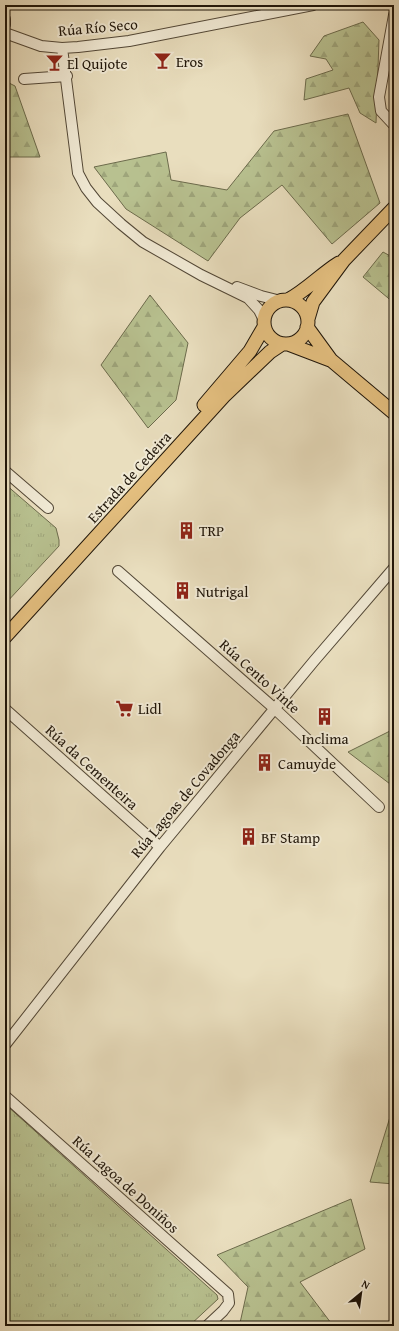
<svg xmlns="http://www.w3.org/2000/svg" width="399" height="1331" font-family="'Gentium Book Plus',serif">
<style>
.grass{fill:url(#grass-tufts);stroke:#6c6b4c}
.forest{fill:url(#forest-firs);stroke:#6c6b4c}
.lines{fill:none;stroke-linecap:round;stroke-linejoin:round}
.minor-casing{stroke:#524736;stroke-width:12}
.major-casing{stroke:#1f1509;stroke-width:15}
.minor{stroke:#f1ead5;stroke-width:10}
.major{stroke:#e4bf7f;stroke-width:13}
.labels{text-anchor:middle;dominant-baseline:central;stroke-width:4;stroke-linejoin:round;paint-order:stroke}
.street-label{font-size:15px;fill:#1f1509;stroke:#f1ead5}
.poi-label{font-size:15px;fill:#1f1509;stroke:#f1ead5;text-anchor:start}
</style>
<defs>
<pattern id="grass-tufts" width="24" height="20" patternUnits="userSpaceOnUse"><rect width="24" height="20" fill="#b8c190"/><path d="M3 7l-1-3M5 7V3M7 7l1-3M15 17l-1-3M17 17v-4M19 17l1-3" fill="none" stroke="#9ea57b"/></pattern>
<pattern id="forest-firs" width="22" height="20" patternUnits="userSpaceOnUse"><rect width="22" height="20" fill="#b8c190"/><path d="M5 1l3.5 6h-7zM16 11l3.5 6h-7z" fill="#9ea57b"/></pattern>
</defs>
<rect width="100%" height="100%" fill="#e9debe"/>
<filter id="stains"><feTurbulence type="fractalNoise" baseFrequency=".005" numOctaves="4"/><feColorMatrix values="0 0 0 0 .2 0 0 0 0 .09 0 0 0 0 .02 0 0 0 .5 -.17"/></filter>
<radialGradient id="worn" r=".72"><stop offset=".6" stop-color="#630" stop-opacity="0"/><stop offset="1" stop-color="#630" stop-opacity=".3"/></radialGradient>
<path class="grass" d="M5 484 56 528 59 540V546L5 604Z
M5 1104 217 1295 218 1299 189 1326H5Z"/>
<path class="forest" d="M363 22 379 40 376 123 360 113 349 88 304 100 306 79 333 70 326 59 310 56 324 36Z
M5 81 15 86 40 157H5Z
M348 114 380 203 332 244 282 185 240 218 208 261 126 209 94 167 166 152 171 180 227 190 274 131Z
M383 252 394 258V303L363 277Z
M150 295 188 343 176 400 148 428 101 365Z
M394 729V787L348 752Z
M394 1104V1184L370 1182Z
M351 1199 365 1249 300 1282 331 1323 329 1326H241L240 1323 248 1287 217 1255Z"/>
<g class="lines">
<defs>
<path id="minor" d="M394 15 379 97 381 111 394 125
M5 19V25
M5 33 41 46 62 48 78 47 129 41 313 5
M62 48 78 173 86 188 97 202 121 224 143 242 201 275 248 298 259 310 264 320
M24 79 67 76
M237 287 261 296 281 301
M5 471 48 508
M118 571 275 709 379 807
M5 709 160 847
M5 1045 160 847 314 661 394 568
M5 1096 228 1294 229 1303 223 1311 207 1326"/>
<path id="major" d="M288 300C307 290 321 274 339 263
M264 322a22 22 0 1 1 44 0a22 22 0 1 1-44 0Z
M308 319 313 302 344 260 394 208
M307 327 331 360 394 413
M288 344 330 360
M204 405 250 351 264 327
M5 637 225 395 270 352 282 344"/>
</defs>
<use href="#minor" class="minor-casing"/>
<use href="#major" class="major-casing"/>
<use href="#minor" class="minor"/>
<use href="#major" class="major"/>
</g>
<defs>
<symbol id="bar-bare" viewBox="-9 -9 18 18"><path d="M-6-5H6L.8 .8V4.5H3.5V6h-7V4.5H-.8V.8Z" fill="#8f2418" stroke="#f1ead5" stroke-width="2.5" paint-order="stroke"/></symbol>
<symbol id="building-bare" viewBox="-9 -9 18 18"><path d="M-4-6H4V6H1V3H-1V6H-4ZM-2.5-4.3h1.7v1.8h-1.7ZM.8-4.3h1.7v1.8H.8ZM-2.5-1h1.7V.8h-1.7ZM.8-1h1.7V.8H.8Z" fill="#8f2418" stroke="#f1ead5" stroke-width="2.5" paint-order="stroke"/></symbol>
<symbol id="supermarket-bare" viewBox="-9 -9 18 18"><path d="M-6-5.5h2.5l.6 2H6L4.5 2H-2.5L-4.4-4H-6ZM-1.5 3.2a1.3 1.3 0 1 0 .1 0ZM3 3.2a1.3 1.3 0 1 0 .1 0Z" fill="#8f2418" stroke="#f1ead5" stroke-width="2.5" paint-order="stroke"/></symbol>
</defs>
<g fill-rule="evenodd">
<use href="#bar-bare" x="150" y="48" width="25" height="25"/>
<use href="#bar-bare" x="42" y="50" width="25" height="25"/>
<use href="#building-bare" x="174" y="518" width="25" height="25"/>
<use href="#building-bare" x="170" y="578" width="25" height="25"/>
<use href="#supermarket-bare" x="112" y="696" width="25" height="25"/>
<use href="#building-bare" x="312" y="704" width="25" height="25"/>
<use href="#building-bare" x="252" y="750" width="25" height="25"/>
<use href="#building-bare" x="236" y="824" width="25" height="25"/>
</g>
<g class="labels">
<g class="street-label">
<text transform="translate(98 27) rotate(-5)">Rúa Río Seco</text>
<text transform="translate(129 477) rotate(-48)">Estrada de Cedeira</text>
<text transform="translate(260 676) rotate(42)">Rúa Cento Vinte</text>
<text transform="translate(92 767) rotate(42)">Rúa da Cementeira</text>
<text transform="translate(185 794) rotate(-50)">Rúa Lagoas de Covadonga</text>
<text transform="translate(126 1184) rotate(42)">Rúa Lagoa de Doniños</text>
</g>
<g class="poi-label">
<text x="176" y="61">Eros</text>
<text x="67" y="63">El Quijote</text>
<text x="199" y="530">TRP</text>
<text x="196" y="591">Nutrigal</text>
<text x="138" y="708">Lidl</text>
<text x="325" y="738" text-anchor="middle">Inclima</text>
<text x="278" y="763">Camuyde</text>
<text x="261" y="837">BF Stamp</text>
</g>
</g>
<rect width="399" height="1331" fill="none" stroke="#e9debe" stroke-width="20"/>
<rect x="6" y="6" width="387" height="1319" fill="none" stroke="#1f1509" stroke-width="2"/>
<rect x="10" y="10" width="379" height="1311" fill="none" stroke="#1f1509"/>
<g transform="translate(361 1293) rotate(29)" stroke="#f1ead5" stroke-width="3" paint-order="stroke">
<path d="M0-3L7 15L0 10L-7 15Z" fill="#1f1509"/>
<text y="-6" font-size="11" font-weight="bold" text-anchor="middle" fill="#1f1509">N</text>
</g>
<rect width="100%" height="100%" filter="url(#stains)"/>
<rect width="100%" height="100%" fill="url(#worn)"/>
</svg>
